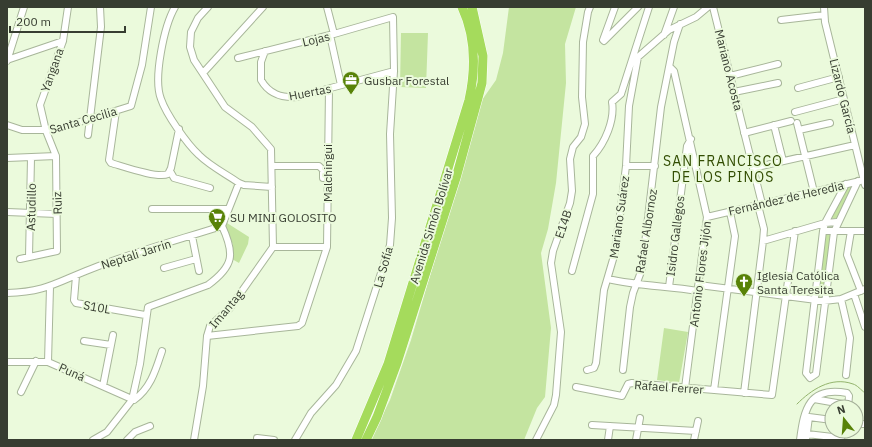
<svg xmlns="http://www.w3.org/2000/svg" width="872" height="447" font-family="'IBM Plex Sans',sans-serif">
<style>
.green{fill:#c4e4a0}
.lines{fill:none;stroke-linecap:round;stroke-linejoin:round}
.stream{stroke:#94b46d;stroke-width:1}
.minor-casing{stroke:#a8b69a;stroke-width:8}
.highway-casing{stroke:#fff;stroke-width:10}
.minor{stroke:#fff;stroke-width:6}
.highway{stroke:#a5db5c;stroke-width:9}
.labels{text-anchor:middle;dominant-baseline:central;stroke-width:4;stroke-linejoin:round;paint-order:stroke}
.street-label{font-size:12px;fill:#373d31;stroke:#ebfadc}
.poi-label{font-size:12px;fill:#373d31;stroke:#ebfadc;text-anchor:start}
.quarter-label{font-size:14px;letter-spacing:1px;fill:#324d02;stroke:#ebfadc}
</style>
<rect width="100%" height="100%" fill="#ebfadc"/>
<path class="green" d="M509 7H576L565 44 566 83 556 183 548 229 541 253 551 328 545 397 537 408 524 440H370L390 400 411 340 482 100 496 80 503 53Z
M401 33H428L426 88 400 87Z
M854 186 837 219 831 218 848 187Z
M227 223 249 237 248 244 239 263 232 259 233 245 225 224Z
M825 234H832L823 296H816Z
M664 328 688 332 679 383 657 380Z"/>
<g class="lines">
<path class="stream" d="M797 404C811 390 831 376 853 384 857 385 861 390 865 393"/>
<defs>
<path id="minor" d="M175 7C164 26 153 79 161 99 166 114 187 144 199 155 210 166 226 174 239 183L244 185 272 187
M327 7 334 34
M615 7 603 40 604 41 638 7
M713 7 762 204
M824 7 825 22 865 185
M781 20 824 15
M330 35 341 85
M664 35 674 7
M265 51 261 62V80C269 94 281 98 297 97L394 71
M238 58 334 34 393 17 394 71 390 134 392 218 390 245 356 351 336 385 311 413 295 440
M7 60 63 41
M7 61 24 7
M670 67 674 71 707 217 685 388
M203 73 263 7
M730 76 778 64
M798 88 839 77
M734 92 778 83
M116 111 109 160 111 163C122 166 158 179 168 174L171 168 179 129
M795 112 844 99
M797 123 814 192
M7 125 22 130H54L131 106 142 65 151 7
M774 125 783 161
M799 130 830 123
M744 133 791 121
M88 135 101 27 100 7
M7 158 56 156
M273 166H319L323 170V178
M626 166H655
M753 168 855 145
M170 171 174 178 210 188
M846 184 825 223 823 231 806 373 810 378 816 374 834 232 858 181
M152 209H227
M7 212 57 214
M707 217 860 181
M222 226 239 183
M823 231H865
M851 231 847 255 861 291
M192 236 199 271
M763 241 825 223 837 222
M273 247H327
M29 257 31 158
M20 259 57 251 56 156 46 131 40 105 63 41 68 7
M164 268 196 259
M572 271 593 194V156C605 143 615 120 612 102L621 94 649 7
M76 276 74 300 76 303 145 315
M608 279C638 286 668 286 698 291
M699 285 824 301 841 299 865 289
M669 287 687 146 691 139
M7 293C46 292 57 282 91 269 133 252 178 240 222 226
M854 294 865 327
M841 299 850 338 846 375
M207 336 298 326 302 323 327 247 329 89
M84 341 111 345
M7 362H48L134 400C151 388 156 369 162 351
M48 362 50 287
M587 370 594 368 596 363 604 290 614 256 620 215 626 166 629 106 638 57 669 30 696 17 708 7
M623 370 630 307 633 293 642 269 661 107 674 42 680 24
M103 386 113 335
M576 387 622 396 628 384 632 383 772 395 795 231
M714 390 735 236 730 212
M21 392 36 361
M744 393 763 241 764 229 758 205
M814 399 848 405
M856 424H865
M592 425 696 431
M807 434 841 438
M257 438 274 440
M93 440 107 432 132 400 140 364 148 307 208 285C234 266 235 254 222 226
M127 440 135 432 150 426
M194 440 203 386 207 336 210 326 230 308 273 247 271 149 252 127 225 107 194 60 190 47 191 32 198 18 208 7
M536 440 554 405 556 395 561 332 551 263 553 251 570 203 572 191 570 159 573 147 581 137 585 124 582 97 583 42 588 12 590 7
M608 440 610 426
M636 440 640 418
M694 440 698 421
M800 440C804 409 809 386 847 393L849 396 848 407
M806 440 809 417 832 420
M841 440 842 431"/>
<path id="highway" d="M356 440 388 364 469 100C476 68 476 37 462 7
M366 440 377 417 397 363 456 178 478 98 482 83 483 56 472 7"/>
</defs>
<use href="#minor" class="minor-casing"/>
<use href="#highway" class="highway-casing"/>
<use href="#minor" class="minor"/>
<use href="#highway" class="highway"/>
</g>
<defs>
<symbol id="office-pin" viewBox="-11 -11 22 30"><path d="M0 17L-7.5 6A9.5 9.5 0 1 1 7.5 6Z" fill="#588208" stroke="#ebfadc"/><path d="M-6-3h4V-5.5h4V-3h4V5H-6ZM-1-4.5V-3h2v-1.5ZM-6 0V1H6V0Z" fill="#fff"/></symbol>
<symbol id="supermarket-pin" viewBox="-11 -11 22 30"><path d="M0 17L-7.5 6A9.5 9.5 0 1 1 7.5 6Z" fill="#588208" stroke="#ebfadc"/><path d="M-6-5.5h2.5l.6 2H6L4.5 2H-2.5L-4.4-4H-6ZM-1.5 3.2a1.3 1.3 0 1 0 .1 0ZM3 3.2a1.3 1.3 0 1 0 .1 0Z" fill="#fff"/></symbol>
<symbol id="church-pin" viewBox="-11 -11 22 30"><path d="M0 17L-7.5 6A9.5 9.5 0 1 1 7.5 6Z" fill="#588208" stroke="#ebfadc"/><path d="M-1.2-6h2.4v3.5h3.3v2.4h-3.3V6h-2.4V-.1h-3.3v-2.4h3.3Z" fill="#fff"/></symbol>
</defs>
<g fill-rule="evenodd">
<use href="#office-pin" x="341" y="70" width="20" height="27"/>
<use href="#supermarket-pin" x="207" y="207" width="20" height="27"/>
<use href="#church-pin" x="734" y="272" width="20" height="27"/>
</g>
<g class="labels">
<g class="street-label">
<text transform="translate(316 39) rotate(-14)">Lojas</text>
<text transform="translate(52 70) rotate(-70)">Yangana</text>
<text transform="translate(729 70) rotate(76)">Mariano Acosta</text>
<text transform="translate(310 92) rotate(-11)">Huertas</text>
<text transform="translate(843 96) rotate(76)">Lizardo García</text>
<text transform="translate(83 120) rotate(-16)">Santa Cecilia</text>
<text transform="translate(327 173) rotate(-90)">Malchingui</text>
<text transform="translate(786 198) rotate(-13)">Fernández de Heredia</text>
<text transform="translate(57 203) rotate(-92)">Ruiz</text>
<text transform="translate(31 207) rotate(-89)">Astudillo</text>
<text transform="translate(619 217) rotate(-82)">Mariano Suárez</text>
<text transform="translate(563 224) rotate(-72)">E14B</text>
<text transform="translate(431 226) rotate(-73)">Avenida Simón Bolívar</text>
<text transform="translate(646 231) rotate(-81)">Rafael Albornoz</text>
<text transform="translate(675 236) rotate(-83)">Isidro Gallegos</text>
<text transform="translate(136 254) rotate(-18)">Neptali Jarrin</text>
<text transform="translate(383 267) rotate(-74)">La Sofía</text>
<text transform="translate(700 274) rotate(-83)">Antonio Flores Jijón</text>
<text transform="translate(97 307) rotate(10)">S10L</text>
<text transform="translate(226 309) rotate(-50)">Imantag</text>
<text transform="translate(72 372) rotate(24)">Puná</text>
<text transform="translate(669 387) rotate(4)">Rafael Ferrer</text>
</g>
<g class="poi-label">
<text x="364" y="80">Gusbar Forestal</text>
<text x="230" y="217">SU MINI GOLOSITO</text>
<text x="757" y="275">Iglesia Católica<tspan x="757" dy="14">Santa Teresita</tspan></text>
</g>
<g class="quarter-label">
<text x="723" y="161">SAN FRANCISCO<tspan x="723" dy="16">DE LOS PINOS</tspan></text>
</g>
</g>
<rect width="872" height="447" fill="none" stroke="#373d31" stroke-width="16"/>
<g transform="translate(844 419) rotate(343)"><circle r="19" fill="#ebfadc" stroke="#a3ae98"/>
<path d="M0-3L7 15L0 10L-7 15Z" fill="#588208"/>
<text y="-6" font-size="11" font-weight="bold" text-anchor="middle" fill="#373d31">N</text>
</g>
<path d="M10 26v6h115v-6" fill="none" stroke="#373d31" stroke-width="2"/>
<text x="16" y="26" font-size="12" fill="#373d31" stroke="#ebfadc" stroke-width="3" paint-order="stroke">200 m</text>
</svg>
